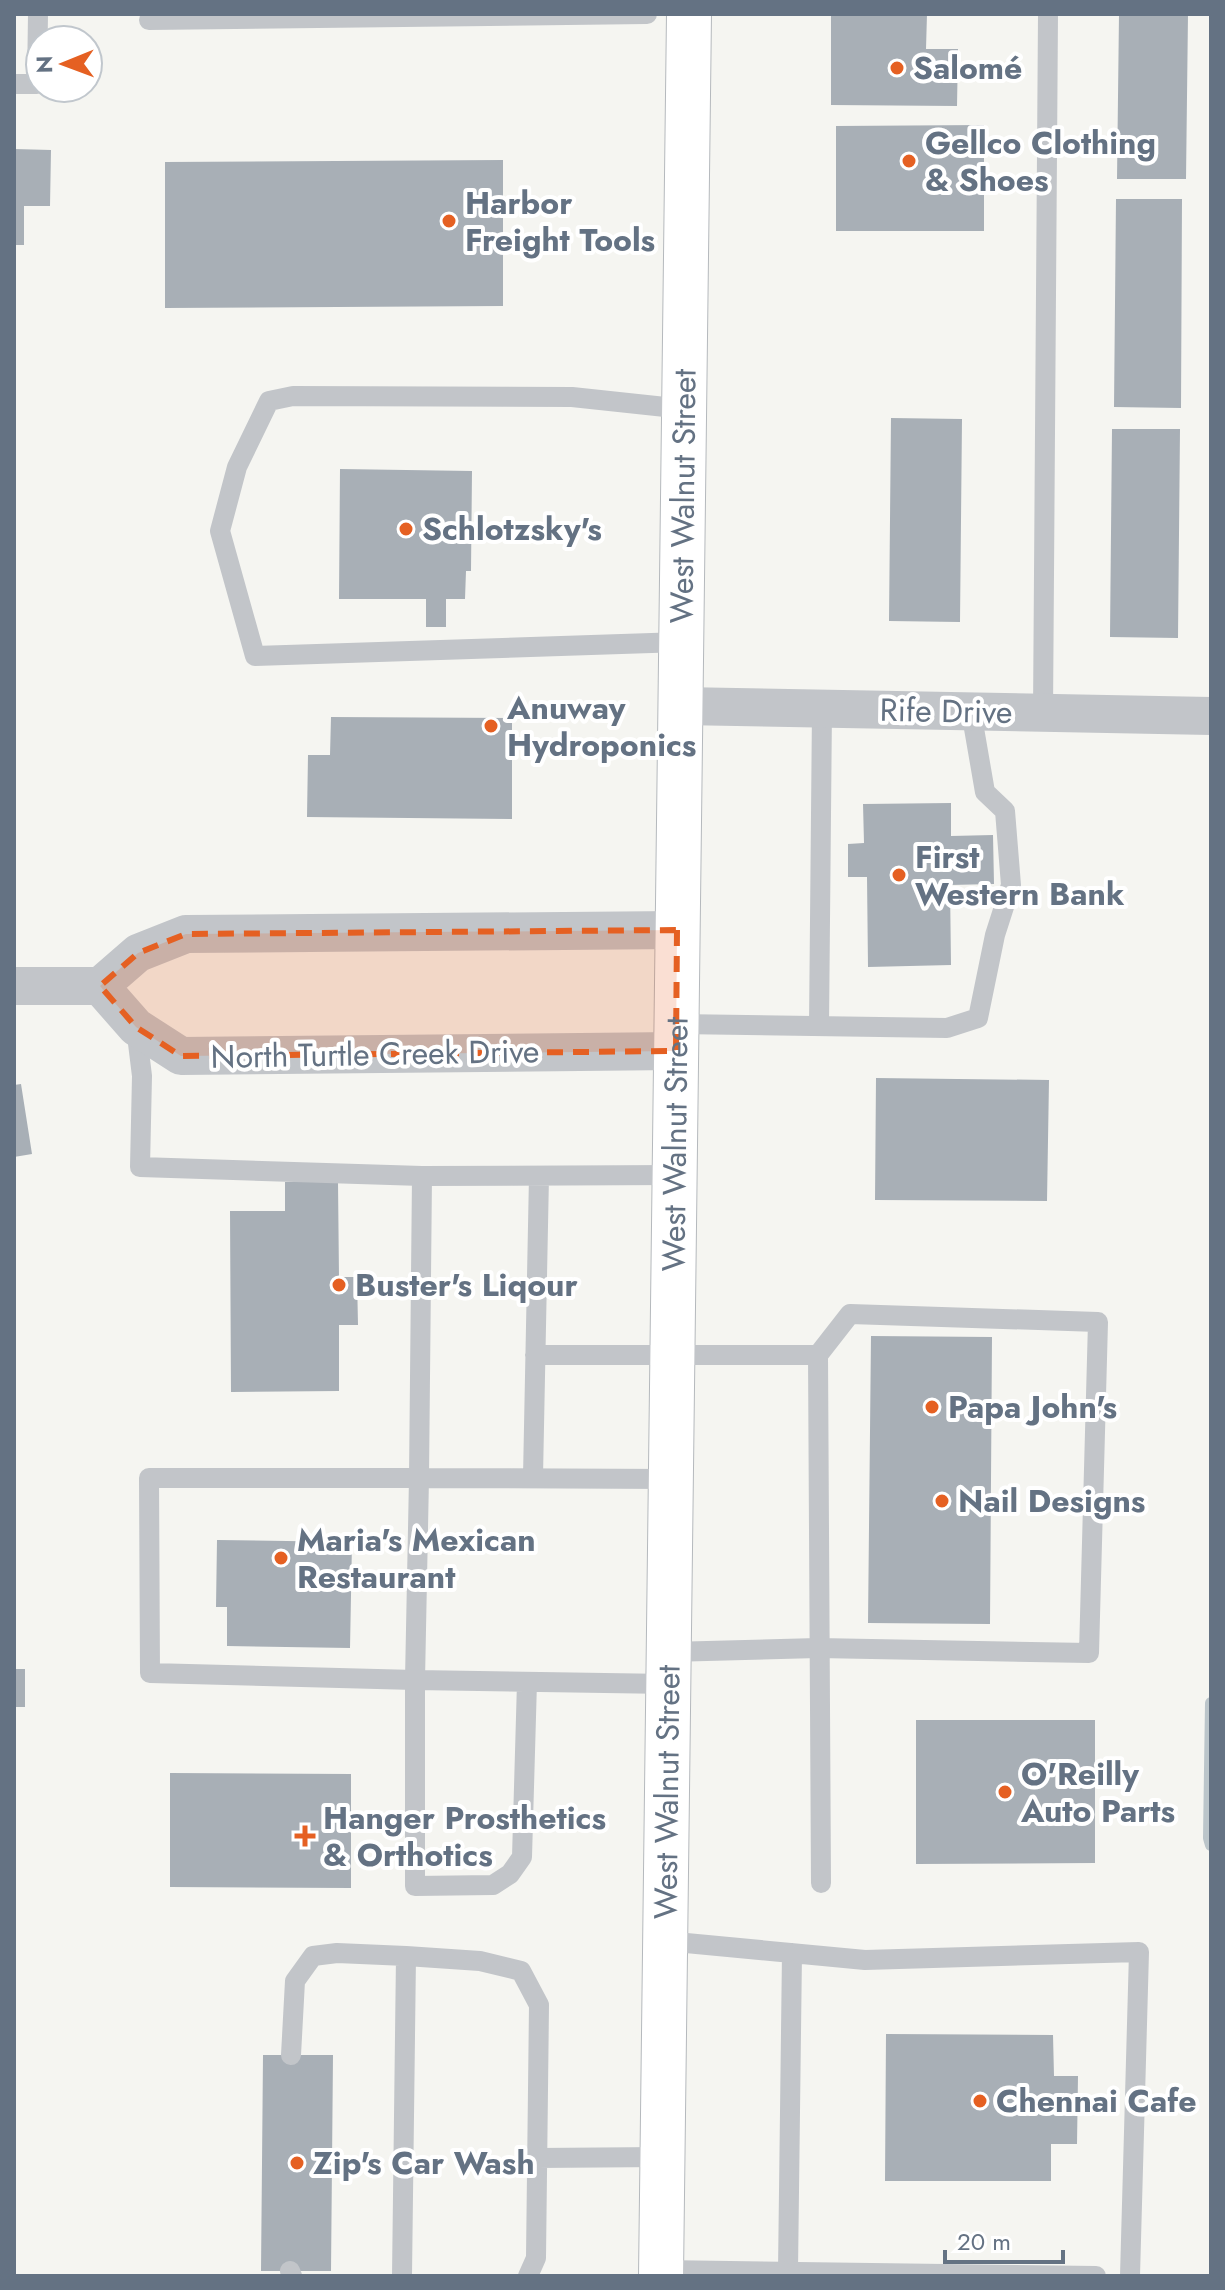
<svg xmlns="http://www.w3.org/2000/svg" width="1225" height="2290" font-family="Jost,sans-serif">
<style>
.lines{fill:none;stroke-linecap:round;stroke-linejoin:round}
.stream{stroke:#bbc5ca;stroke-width:12}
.building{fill:#a8afb6}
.primary-casing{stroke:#b5b9bd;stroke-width:46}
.service{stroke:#c2c5c9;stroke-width:20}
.minor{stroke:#c2c5c9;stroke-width:38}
.primary{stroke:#fff;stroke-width:44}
.marked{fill:#e56022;fill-opacity:0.2;stroke:#e56022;stroke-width:6;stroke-dasharray:16 10;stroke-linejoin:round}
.poi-dot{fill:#e56022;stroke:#fff;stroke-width:3}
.labels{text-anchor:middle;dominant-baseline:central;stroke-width:8;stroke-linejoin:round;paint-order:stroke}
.poi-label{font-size:32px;font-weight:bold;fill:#647283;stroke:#fff;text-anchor:start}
.street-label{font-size:32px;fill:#647283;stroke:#fff}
</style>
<rect width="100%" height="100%" fill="#f5f5f1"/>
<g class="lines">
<path class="stream" d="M1211 1703 1209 1838 1211 1845"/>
</g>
<path class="building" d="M831 14H927L926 49H958L957 106 831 105Z
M1119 14H1188L1186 179H1117Z
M984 125V231H836V126Z
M14 149 51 150 50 206H24V245H14Z
M503 160V306L165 308V162Z
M1116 199H1182L1181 408 1114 407Z
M891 418 962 419 960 622 889 621Z
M1112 429H1180L1178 638 1110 637Z
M340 469 472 471 471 571H466L465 599H446V627H426V599H339Z
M331 717 512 718V819L307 817 308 755H330Z
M951 803V836L993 835 994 884 950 885 951 965 868 967 867 877H848V844L864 843 863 804Z
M876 1078 1049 1080 1047 1201 875 1200Z
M21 1084 32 1154 14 1157V1085Z
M285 1182H338L339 1277H357L358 1325H339V1391L231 1392 230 1211H285Z
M871 1336 992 1337 990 1624 868 1623Z
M217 1540 352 1542 350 1648 227 1646V1607H216Z
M14 1669H25V1707H14Z
M916 1720H1095V1863L916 1864Z
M170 1773 351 1774V1888L170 1887Z
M886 2034 1053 2035 1054 2076H1078L1077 2144H1051V2181H885Z
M263 2055H333L331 2271H261Z"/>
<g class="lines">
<defs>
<g id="primary">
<path id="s1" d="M661 2276 689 14"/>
</g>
</defs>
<use href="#primary" class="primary-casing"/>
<path class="service" d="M149 20 647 14
M14 84H37L38 14
M682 642 255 656 220 531 237 467 269 401 293 396 572 397 684 409
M1043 713 1048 14
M677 1024 947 1028 978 1018 995 935 1011 885 1005 811 985 792 971 711
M819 1026 822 709
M136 1027 142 1076 140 1167 422 1176
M535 1355H818L850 1314 1098 1322 1089 1653 818 1648 669 1652
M818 1355 821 1883
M533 1477 539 1176
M527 1682 522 1857 510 1874 493 1885 415 1886V1680L150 1673 149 1478H419L422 1176 675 1175
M669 1684 415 1680 419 1478 671 1479
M665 1941 865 1960 1139 1952 1130 2276
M291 2055 295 1981 313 1956 337 1953 406 1956
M537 2158 662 2157
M661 2270 1096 2276
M290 2271 292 2276
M788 2271 792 1953
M402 2276 406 1956 480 1961 521 1971 539 2005 536 2258 528 2276"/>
<path class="minor" d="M681 706 1211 716
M14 986H100L138 953 186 934 677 930
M100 986 136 1027 181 1056 676 1051"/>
<use href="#primary" class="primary"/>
</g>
<path class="marked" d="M677 930 676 1051 181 1056 136 1027 100 986 138 953 186 934Z"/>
<g class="poi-dot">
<circle cx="897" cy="68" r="8"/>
<circle cx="909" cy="161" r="8"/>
<circle cx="449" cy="221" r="8"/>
<circle cx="406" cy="529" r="8"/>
<circle cx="491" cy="726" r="8"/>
<circle cx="899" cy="875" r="8"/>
<circle cx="339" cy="1285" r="8"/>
<circle cx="932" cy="1407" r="8"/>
<circle cx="942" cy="1501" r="8"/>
<circle cx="281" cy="1558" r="8"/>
<circle cx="1005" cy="1792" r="8"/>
<path d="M301 1824h8v8h8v8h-8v8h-8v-8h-8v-8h8z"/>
<circle cx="980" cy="2101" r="8"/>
<circle cx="297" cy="2163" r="8"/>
</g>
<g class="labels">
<g class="poi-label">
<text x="913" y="68">Salomé</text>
<text x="925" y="143">Gellco Clothing<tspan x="925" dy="37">&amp; Shoes</tspan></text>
<text x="465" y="203">Harbor<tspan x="465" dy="37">Freight Tools</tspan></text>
<text x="422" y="529">Schlotzsky's</text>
<text x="507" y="708">Anuway<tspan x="507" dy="37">Hydroponics</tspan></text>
<text x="915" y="857">First<tspan x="915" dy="37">Western Bank</tspan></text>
<text x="355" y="1285">Buster's Liqour</text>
<text x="948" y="1407">Papa John's</text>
<text x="958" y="1501">Nail Designs</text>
<text x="297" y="1540">Maria's Mexican<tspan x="297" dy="37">Restaurant</tspan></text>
<text x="1021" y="1774">O'Reilly<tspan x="1021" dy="37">Auto Parts</tspan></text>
<text x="323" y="1818">Hanger Prosthetics<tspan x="323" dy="37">&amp; Orthotics</tspan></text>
<text x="996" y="2101">Chennai Cafe</text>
<text x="313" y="2163">Zip's Car Wash</text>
</g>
<g class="street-label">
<text stroke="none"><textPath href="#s1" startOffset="1780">West Walnut Street</textPath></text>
<text transform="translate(946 711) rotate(1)">Rife Drive</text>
<text transform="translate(375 1054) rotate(-1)">North Turtle Creek Drive</text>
<text stroke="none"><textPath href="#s1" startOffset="1132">West Walnut Street</textPath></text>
<text stroke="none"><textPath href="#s1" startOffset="484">West Walnut Street</textPath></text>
</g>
</g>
<rect width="1225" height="2290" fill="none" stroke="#647283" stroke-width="32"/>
<g transform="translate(64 64) rotate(269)"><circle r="38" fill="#ffffff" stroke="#c1c7cd" stroke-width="2"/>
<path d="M0-6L14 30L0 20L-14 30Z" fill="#e56022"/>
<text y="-12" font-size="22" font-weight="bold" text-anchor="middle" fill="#647283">N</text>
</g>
<path d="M945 2250v12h118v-12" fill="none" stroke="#647283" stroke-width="4"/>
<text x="957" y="2250" font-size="24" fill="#647283" stroke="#ffffff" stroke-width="6" paint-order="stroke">20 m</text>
</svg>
